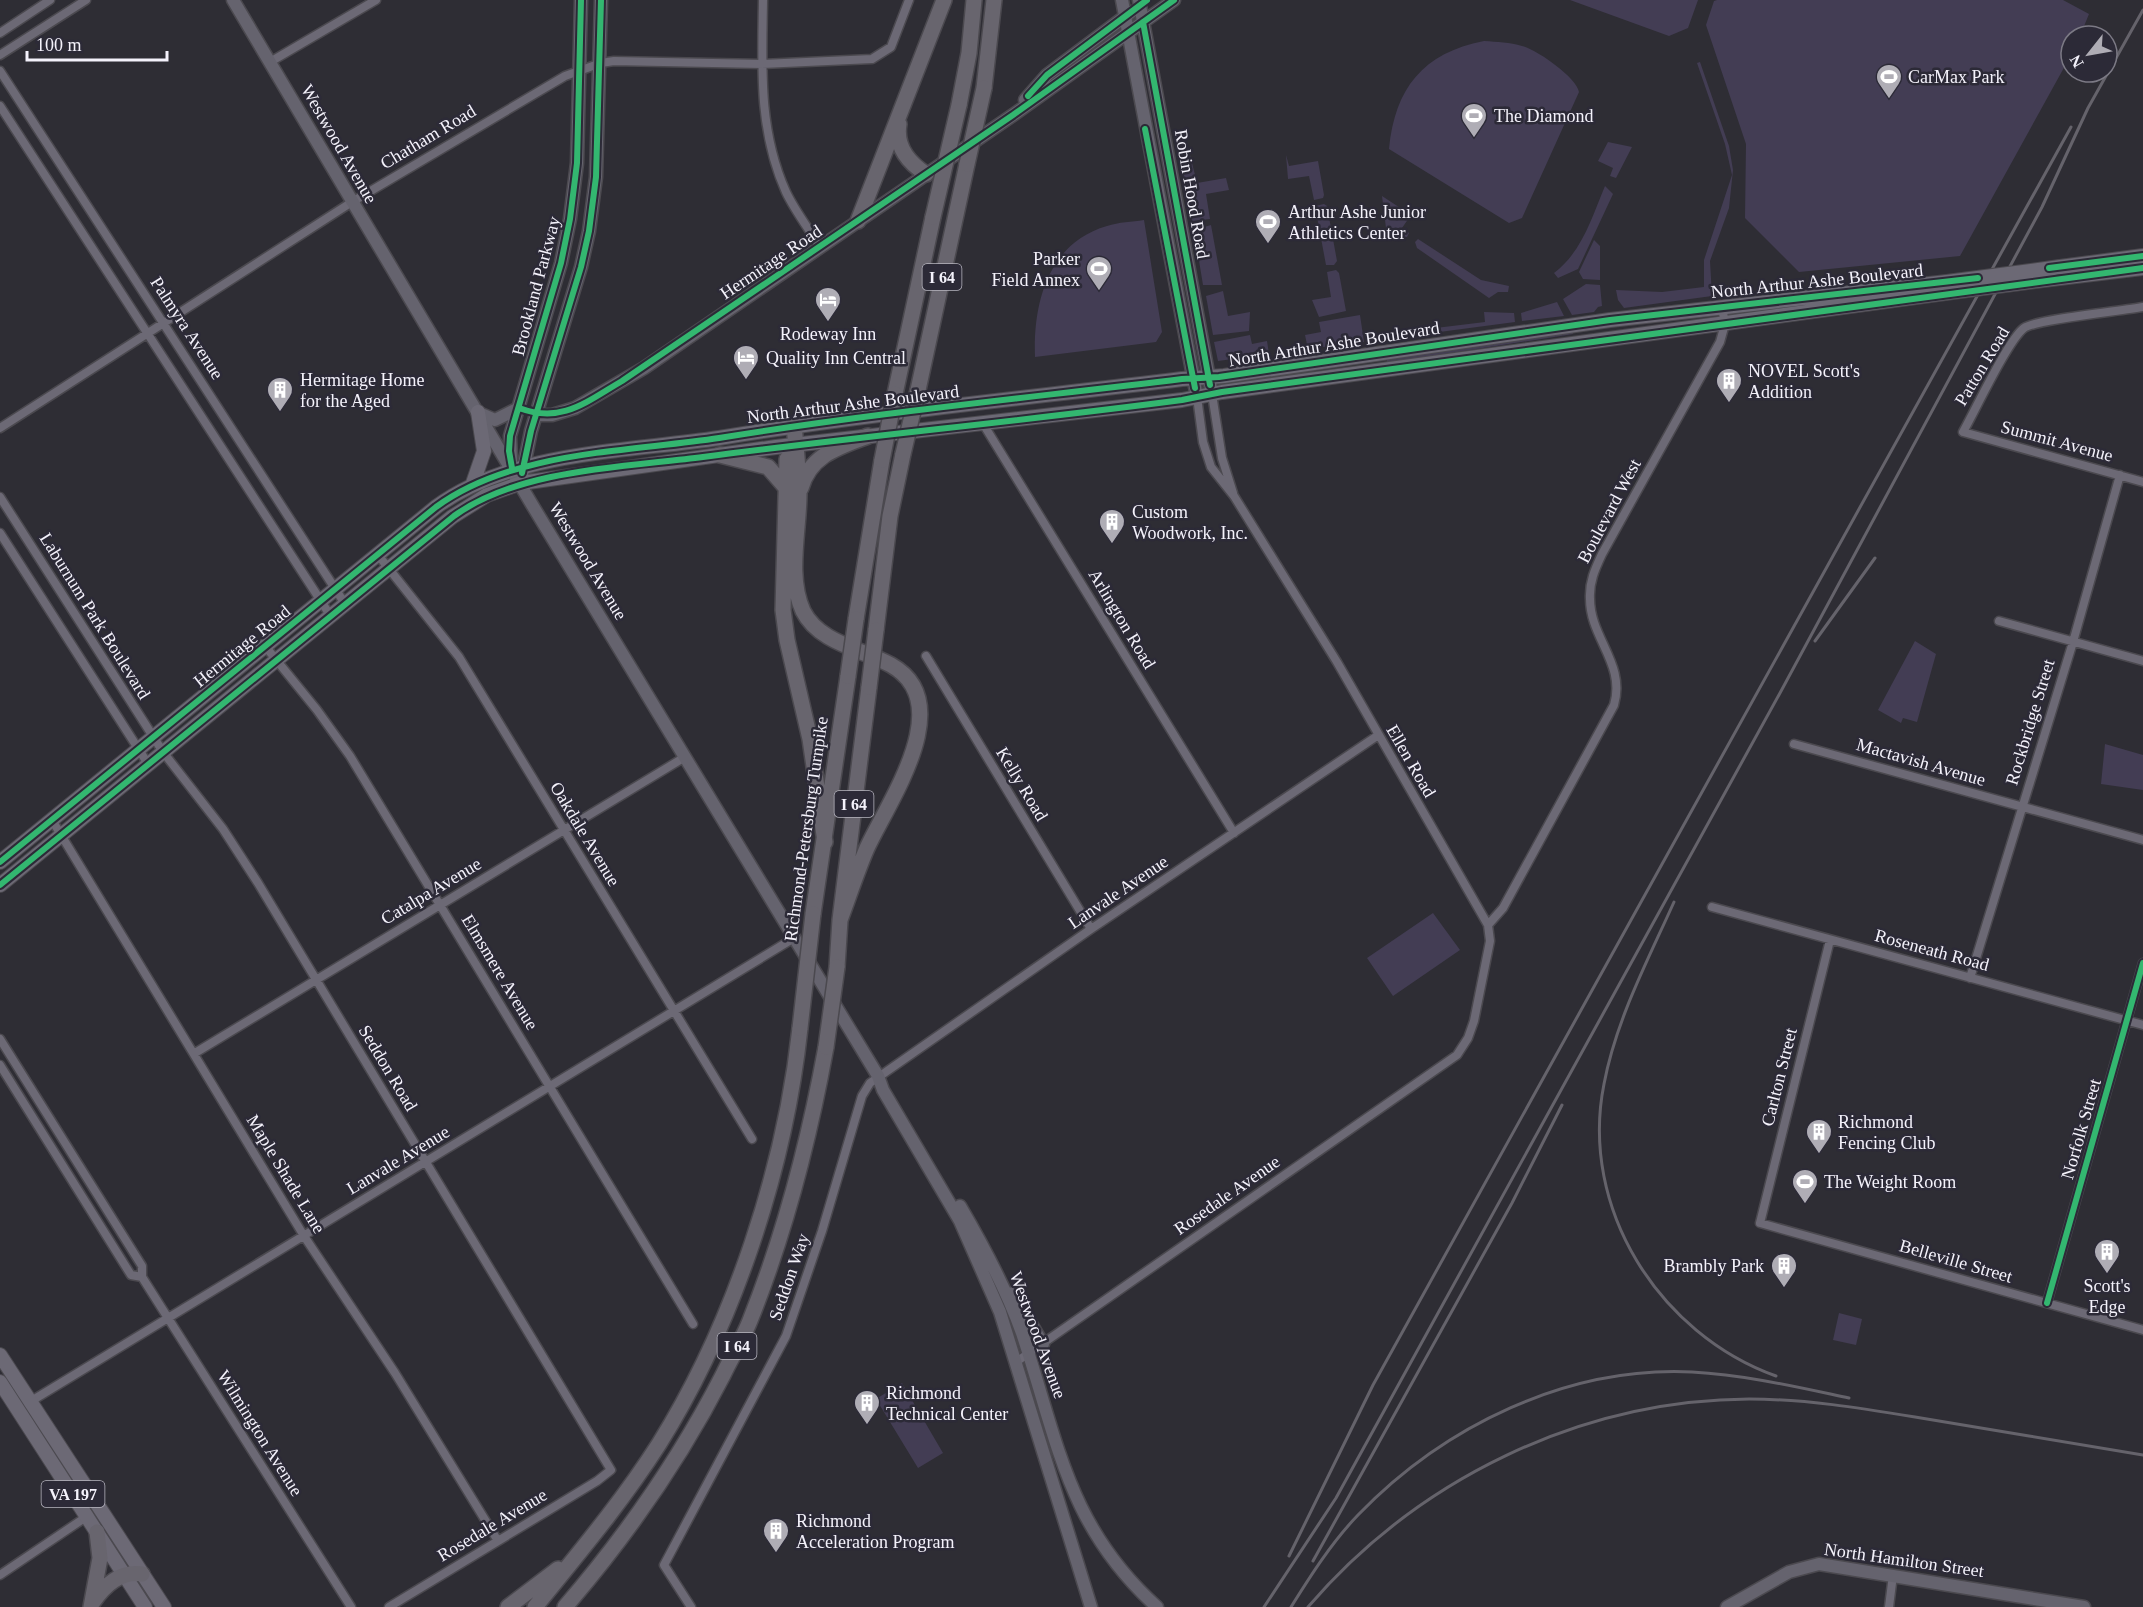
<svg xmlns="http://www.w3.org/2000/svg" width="2143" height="1607" font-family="Georgia,serif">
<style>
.green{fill:#433d54}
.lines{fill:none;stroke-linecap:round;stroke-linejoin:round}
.street-casing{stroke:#4b494f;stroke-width:11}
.secondary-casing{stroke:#4b494f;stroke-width:15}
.primary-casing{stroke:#4b494f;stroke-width:16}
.highway-casing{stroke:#4b494f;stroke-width:18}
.street{stroke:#6c6975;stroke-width:8}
.secondary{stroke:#65636e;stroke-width:12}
.primary{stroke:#6c6975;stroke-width:14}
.highway{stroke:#68656e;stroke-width:15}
.rail{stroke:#65636b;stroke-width:3}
.primary-bridge-casing{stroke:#4b494f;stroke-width:16;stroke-linecap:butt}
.highway-bridge-casing{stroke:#4b494f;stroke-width:18;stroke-linecap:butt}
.primary-bridge{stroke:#6c6975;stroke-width:14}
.highway-bridge{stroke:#68656e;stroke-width:15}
.cycleway-casing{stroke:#2c2a37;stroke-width:10}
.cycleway{stroke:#33b770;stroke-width:6}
.labels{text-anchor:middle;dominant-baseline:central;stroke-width:5;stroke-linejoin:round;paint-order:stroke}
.shield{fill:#2c2a37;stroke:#b8b6c0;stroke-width:1.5}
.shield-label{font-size:16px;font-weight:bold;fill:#f4f2fb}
.poi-label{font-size:18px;fill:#f4f2fb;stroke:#2c2a37;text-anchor:start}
.street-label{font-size:18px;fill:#f4f2fb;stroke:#2c2a37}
</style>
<rect width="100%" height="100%" fill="#2e2d34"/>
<path class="green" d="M1570 0H1698L1688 28 1669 36Z
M1717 0H2063L2089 14 2080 36H2071V55L1960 256 1799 272 1745 218 1746 144 1706 25 1714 1Z
M1484 41C1497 42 1510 42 1522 46 1537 50 1576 77 1579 92L1522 218 1509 223 1389 149C1395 88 1423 53 1484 41Z
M1700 62 1729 146 1733 170 1729 208 1710 261 1712 296 1624 308 1618 300 1616 290 1662 292 1704 287V260L1732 175 1725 144 1697 63Z
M1608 142 1632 147 1616 178 1610 176 1613 168 1598 161Z
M1190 155 1197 183 1226 178 1229 190 1206 194 1210 219 1192 221 1180 156Z
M1286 155 1289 166 1318 161 1324 195 1323 198 1314 200 1309 176 1288 179Z
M1605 186 1613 194 1578 269 1558 278 1554 273C1582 252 1592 217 1605 186Z
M1382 196 1411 215 1402 228 1409 233 1407 237 1400 238 1386 228Z
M1324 204 1327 206 1337 261 1334 265H1326L1315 206Z
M1144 220 1162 332 1156 342 1035 357C1033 303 1048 243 1107 226 1119 222 1132 222 1144 220Z
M1211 225 1222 285H1203L1194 230Z
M1418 239 1481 280 1509 286 1508 292H1498L1489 298 1417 248 1415 242Z
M1594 240 1600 246V280L1583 279 1579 272Z
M1336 270 1339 273 1346 311 1319 317 1312 300 1331 297 1327 272Z
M1586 284 1600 285 1602 306 1598 307 1594 312 1572 315 1563 299Z
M1223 291 1228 316 1250 312 1249 331 1213 335 1206 296Z
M1557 302 1564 316 1522 321 1521 313Z
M1484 312 1514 313 1515 322 1379 340 1378 335 1485 322Z
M1360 315 1364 342 1308 349 1305 335 1321 332 1319 322Z
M1572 331 1573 334 1387 363V360Z
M1250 335 1252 344 1267 341 1269 354 1218 361 1214 342Z
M1915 641 1936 654 1917 722 1903 718 1901 723 1878 710Z
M2105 744 2143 755V790L2101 784Z
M1433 913 1460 950 1393 996 1367 958Z
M1839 1313 1862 1319 1856 1345 1833 1340Z
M902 1383 943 1453 918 1468 876 1399Z"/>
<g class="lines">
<defs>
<path id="street" d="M763 0C762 66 758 130 786 192 795 211 809 229 820 247
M0 33 50 0
M0 55 86 0
M270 62 376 0
M0 71 345 604
M0 106 330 615
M2143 307C2122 311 2037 319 2024 328 2008 340 1975 411 1963 432L2143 482
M1212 394 1222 458 1233 493
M982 422 1234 833
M0 428 352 202 565 76 601 63 614 61 762 64 872 59 891 47 909 0
M0 497 163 752 223 829 258 883 611 1470 597 1481 389 1607
M0 533 148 764
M378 555 459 657 752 1139
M1999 621 2143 661
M265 646 317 710 350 756 693 1324
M926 656 1091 929
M1794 744 2143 840
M52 820 304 1236 395 1373 498 1541
M1712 907 2143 1025
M1488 925 1503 908 1614 705C1626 664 1590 638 1590 599 1589 582 1595 569 1602 554L1720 342 1725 324 1722 307
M1830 940 1760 1223 2143 1330
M1970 978 2073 642 2120 475
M0 1039 142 1266V1277L351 1607
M195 1053 685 757
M0 1065 131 1275 142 1277
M2047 1303 2143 963
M1016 1362 1457 1055 1468 1038 1474 1021 1490 941 1488 925 1337 662 1234 496 1211 467 1203 442 1197 397
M28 1403 794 938
M0 1575 89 1515
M691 1607 664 1565 786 1336 822 1231 862 1096 870 1083 1091 929 1377 736
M1889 1607 1893 1575"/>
<path id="secondary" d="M233 0 534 508 878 1076 883 1090 960 1221 1000 1312 1091 1607
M1122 0 1197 397
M1139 0 1212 394
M1025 100 1047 75 1131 12
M479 413 495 420 519 408
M537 415H552L575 408 644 368 1013 115 1174 0
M511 461 510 436 561 263 570 219 577 163 581 0
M522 475 531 431 581 267 589 231 596 177 601 0
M960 1206C984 1247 1006 1288 1022 1333 1058 1441 1067 1526 1157 1607
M1013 1293 1043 1344
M1727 1607 1789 1572 1819 1564 2084 1607"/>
<path id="primary" d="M2060 267 2143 256
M2051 279 2143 268
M473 483 484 451 478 412
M0 862 436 507C512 451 627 452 719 438 872 413 1027 398 1182 379L1224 376 1610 320 1947 282
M0 885 452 517 487 495 521 483 776 447 1182 400 1222 392 1945 293
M0 1355 164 1607
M0 1382 145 1607"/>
<path id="highway" d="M984 88 994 0
M959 105 969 53 974 0
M899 124C895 147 909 163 926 174
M858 221 944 0
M918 390 967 164
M895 394 933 217
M794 425C796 448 799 471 799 494 799 531 787 576 803 611 819 643 862 649 891 665 959 703 888 802 867 848 857 871 849 896 840 920
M720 455 768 467 788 490
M787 459 783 610 787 640 810 739 825 842
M801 488C810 455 839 447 868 436
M856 619 882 460
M876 630 890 516 903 454
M813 914 848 676
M837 967 840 920 869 687
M93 1602C105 1585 120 1571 142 1574
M91 1607 100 1558 97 1532
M508 1607 558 1569
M535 1607C578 1554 622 1502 659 1444 734 1324 785 1168 800 1028
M565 1607C627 1535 680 1459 723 1375 732 1356 744 1337 751 1318 786 1230 809 1140 826 1047"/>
</defs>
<use href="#street" class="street-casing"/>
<use href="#secondary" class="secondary-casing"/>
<use href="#primary" class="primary-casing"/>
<use href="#highway" class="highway-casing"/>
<use href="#street" class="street"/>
<use href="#secondary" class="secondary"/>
<use href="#primary" class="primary"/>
<use href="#highway" class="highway"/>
<path class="rail" d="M1815 641 1875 558
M1674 902C1648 960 1616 1020 1604 1084 1579 1208 1659 1334 1776 1376
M1289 1556 1373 1385 2071 127
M1313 1561 1512 1203 1562 1105
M1264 1607 1336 1498 1780 693 2042 207 2088 108 2143 10
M1291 1607C1311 1575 1332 1542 1358 1515 1444 1426 1567 1366 1692 1372 1746 1375 1797 1387 1849 1398
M1308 1607C1418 1479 1580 1400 1749 1399 1805 1399 1860 1408 1915 1417 1991 1429 2067 1443 2143 1455"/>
<defs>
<path id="primary-bridge" d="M1947 282 2060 267
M1945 293 2051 279"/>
<path id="highway-bridge" d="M967 164 984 88
M933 217 959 105
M903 454 918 390
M882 460 895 394
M848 676 856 619
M869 687 876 630
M800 1028 813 914
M826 1047 837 967"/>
</defs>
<use href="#primary-bridge" class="primary-bridge-casing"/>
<use href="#highway-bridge" class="highway-bridge-casing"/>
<use href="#primary-bridge" class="primary-bridge"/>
<use href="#highway-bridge" class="highway-bridge"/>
<defs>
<path id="cycleway" d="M1143 22 1210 385
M1028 96 1047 75 1147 0
M1145 129 1195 388
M2049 268 2143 256
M519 408C562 424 586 402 622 381L1013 115 1174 0
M512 468 509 451 510 436 561 263 570 219 577 163 581 0
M522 473 531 431 581 267 589 231 596 177 601 0
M0 862 436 507C512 451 627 452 719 438 872 413 1027 398 1182 379L1219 377 1610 320 1978 278
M0 885 454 516C519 469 625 467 703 457 863 436 1023 421 1182 400L1222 392 2143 268
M2047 1303 2143 963"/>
</defs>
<use href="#cycleway" class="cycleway-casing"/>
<use href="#cycleway" class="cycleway"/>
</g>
<defs>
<symbol id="stadium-pin" viewBox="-11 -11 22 30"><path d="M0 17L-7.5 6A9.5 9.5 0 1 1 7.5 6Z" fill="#afadb5" stroke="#2c2a37"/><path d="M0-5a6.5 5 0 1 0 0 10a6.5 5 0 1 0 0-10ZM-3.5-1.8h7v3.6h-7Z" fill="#fff"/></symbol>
<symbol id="hotel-pin" viewBox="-11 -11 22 30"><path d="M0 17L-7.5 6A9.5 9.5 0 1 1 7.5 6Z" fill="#afadb5" stroke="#2c2a37"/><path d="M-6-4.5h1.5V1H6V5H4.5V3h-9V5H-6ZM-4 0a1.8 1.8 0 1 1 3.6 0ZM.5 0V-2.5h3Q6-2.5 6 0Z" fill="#fff"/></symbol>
<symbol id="building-pin" viewBox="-11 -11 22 30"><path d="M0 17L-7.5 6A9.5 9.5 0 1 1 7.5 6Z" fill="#afadb5" stroke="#2c2a37"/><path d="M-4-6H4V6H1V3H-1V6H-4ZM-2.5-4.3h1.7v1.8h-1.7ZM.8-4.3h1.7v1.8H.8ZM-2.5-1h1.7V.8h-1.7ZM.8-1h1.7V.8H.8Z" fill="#fff"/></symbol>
</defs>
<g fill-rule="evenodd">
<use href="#stadium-pin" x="1874" y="62" width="30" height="40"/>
<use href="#stadium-pin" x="1459" y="101" width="30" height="40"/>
<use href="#stadium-pin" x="1253" y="207" width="30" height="40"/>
<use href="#stadium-pin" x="1084" y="254" width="30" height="40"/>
<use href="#hotel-pin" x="813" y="285" width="30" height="40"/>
<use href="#hotel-pin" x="731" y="343" width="30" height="40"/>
<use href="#building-pin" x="1714" y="366" width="30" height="40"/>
<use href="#building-pin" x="265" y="375" width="30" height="40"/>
<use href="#building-pin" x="1097" y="507" width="30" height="40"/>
<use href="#building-pin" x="1804" y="1117" width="30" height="40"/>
<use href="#stadium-pin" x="1790" y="1167" width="30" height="40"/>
<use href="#building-pin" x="2092" y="1237" width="30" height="40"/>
<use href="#building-pin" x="1769" y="1251" width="30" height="40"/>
<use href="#building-pin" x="852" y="1388" width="30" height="40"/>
<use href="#building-pin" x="761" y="1516" width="30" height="40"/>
</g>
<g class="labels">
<g class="shield">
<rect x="922.5" y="264" width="39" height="26" rx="4.5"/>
<rect x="834.5" y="791" width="39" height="26" rx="4.5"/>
<rect x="717.5" y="1333" width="39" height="26" rx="4.5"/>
<rect x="41.5" y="1481" width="63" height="26" rx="4.5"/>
</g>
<g class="shield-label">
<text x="942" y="277">I 64</text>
<text x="854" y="804">I 64</text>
<text x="737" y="1346">I 64</text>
<text x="73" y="1494">VA 197</text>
</g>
<g class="poi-label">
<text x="1908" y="77">CarMax Park</text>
<text x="1494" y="116">The Diamond</text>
<text x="1288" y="212">Arthur Ashe Junior<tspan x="1288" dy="21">Athletics Center</tspan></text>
<text x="1080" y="259" text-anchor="end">Parker<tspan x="1080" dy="21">Field Annex</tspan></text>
<text x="828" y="334" text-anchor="middle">Rodeway Inn</text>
<text x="766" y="358">Quality Inn Central</text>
<text x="1748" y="371">NOVEL Scott's<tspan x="1748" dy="21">Addition</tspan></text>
<text x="300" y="380">Hermitage Home<tspan x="300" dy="21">for the Aged</tspan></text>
<text x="1132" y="512">Custom<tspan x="1132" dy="21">Woodwork, Inc.</tspan></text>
<text x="1838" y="1122">Richmond<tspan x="1838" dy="21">Fencing Club</tspan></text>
<text x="1824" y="1182">The Weight Room</text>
<text x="1764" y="1266" text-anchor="end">Brambly Park</text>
<text x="2107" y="1286" text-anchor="middle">Scott's<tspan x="2107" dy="21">Edge</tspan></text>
<text x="886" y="1393">Richmond<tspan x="886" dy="21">Technical Center</tspan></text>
<text x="796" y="1521">Richmond<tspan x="796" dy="21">Acceleration Program</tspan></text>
</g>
<g class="street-label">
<text transform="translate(428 137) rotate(-31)">Chatham Road</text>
<text transform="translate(339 144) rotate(60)">Westwood Avenue</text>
<text transform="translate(1192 194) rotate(80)">Robin Hood Road</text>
<text transform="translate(771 262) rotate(-34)">Hermitage Road</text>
<text transform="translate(1817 281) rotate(-6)">North Arthur Ashe Boulevard</text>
<text transform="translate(536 286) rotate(-75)">Brookland Parkway</text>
<text transform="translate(187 328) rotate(57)">Palmyra Avenue</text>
<text transform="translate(1334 344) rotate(-9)">North Arthur Ashe Boulevard</text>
<text transform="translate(1982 366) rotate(-59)">Patton Road</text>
<text transform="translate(853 404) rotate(-7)">North Arthur Ashe Boulevard</text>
<text transform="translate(2057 441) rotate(15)">Summit Avenue</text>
<text transform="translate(1609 511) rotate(-62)">Boulevard West</text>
<text transform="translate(588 561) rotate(59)">Westwood Avenue</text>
<text transform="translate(95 616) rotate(58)">Laburnum Park Boulevard</text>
<text transform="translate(1122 619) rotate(59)">Arlington Road</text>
<text transform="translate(242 646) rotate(-39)">Hermitage Road</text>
<text transform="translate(2030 722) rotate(-73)">Rockbridge Street</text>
<text transform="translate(1411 761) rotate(60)">Ellen Road</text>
<text transform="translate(1921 762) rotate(16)">Mactavish Avenue</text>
<text transform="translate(1022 784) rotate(59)">Kelly Road</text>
<text transform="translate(806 829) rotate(-82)">Richmond-Petersburg Turnpike</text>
<text transform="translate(585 834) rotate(59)">Oakdale Avenue</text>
<text transform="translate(431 891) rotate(-31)">Catalpa Avenue</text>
<text transform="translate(1118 892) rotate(-34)">Lanvale Avenue</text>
<text transform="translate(1932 950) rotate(15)">Roseneath Road</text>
<text transform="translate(500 972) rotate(59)">Elmsmere Avenue</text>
<text transform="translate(388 1068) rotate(59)">Seddon Road</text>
<text transform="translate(1779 1077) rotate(-76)">Carlton Street</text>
<text transform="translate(2081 1129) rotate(-74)">Norfolk Street</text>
<text transform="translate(398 1160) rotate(-31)">Lanvale Avenue</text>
<text transform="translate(286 1174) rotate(59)">Maple Shade Lane</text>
<text transform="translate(1227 1195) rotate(-35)">Rosedale Avenue</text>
<text transform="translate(1956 1261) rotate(16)">Belleville Street</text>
<text transform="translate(789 1277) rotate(-71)">Seddon Way</text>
<text transform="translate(1038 1335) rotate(70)">Westwood Avenue</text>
<text transform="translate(260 1433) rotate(58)">Wilmington Avenue</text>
<text transform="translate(492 1525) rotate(-31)">Rosedale Avenue</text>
<text transform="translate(1904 1560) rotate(8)">North Hamilton Street</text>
</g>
</g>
<g transform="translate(2089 54) rotate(239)"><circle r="28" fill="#2c2a37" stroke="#7c7a85" stroke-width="1.5"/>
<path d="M0-4.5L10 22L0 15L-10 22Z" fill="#afadb5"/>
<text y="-9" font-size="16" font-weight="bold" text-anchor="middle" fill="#f4f2fb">N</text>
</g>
<path d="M27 51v9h140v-9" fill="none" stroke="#f4f2fb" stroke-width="3"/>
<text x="36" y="51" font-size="18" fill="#f4f2fb" stroke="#2c2a37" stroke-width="4.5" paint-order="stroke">100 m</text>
</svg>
